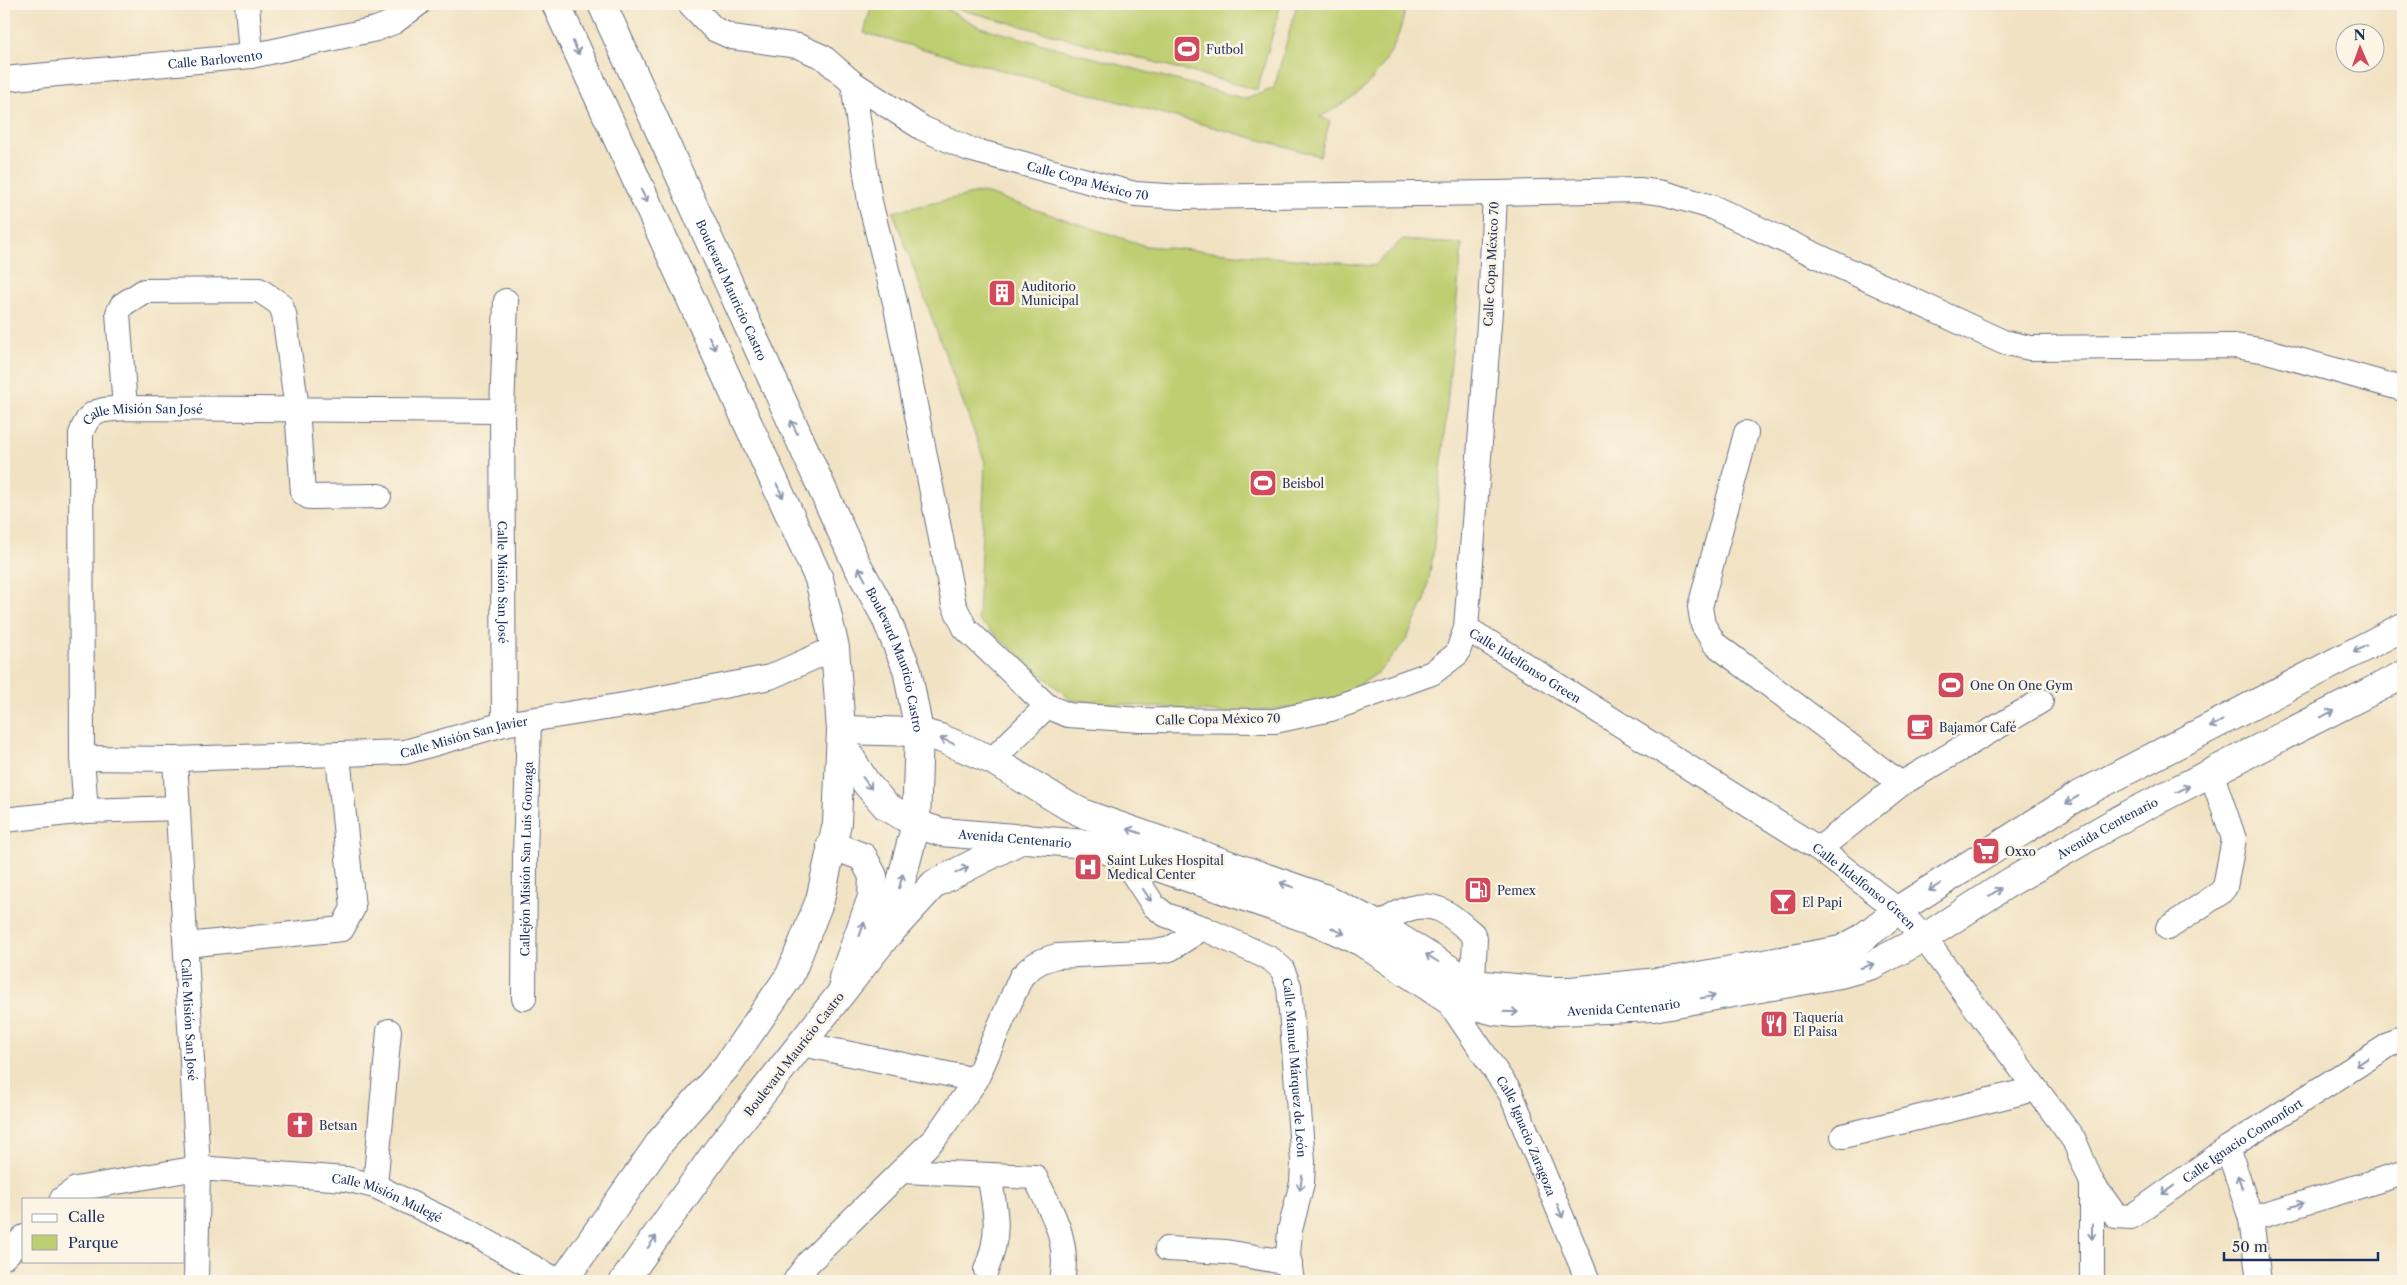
<svg xmlns="http://www.w3.org/2000/svg" width="2407" height="1285" font-family="'Libre Caslon Text',serif">
<style>
.green{fill:#bece70;stroke:#6c7e67}
.lines{fill:none;stroke-linecap:round;stroke-linejoin:round}
.minor-casing{stroke:#666e81;stroke-width:26}
.major-casing{stroke:#666e81;stroke-width:30}
.minor{stroke:#fff;stroke-width:24}
.major{stroke:#fff;stroke-width:28}
.oneway{stroke:#8d97ae}
.labels{text-anchor:middle;dominant-baseline:central;stroke-width:5;stroke-linejoin:round;paint-order:stroke}
.poi-label{font-size:12px;fill:#1b2f5e;stroke:#fcf5e5;text-anchor:start}
.street-label{font-size:12px;fill:#1b2f5e;stroke:#fcf5e5}
</style>
<rect width="100%" height="100%" fill="#fcf5e5"/>
<filter id="ink" filterUnits="userSpaceOnUse"><feTurbulence type="fractalNoise" baseFrequency=".02" numOctaves="2"/><feDisplacementMap in="SourceGraphic" scale="10" xChannelSelector="R" yChannelSelector="G"/><feConvolveMatrix kernelMatrix="1 2 1 2 8 2 1 2 1" color-interpolation-filters="sRGB"/></filter>
<filter id="wash" filterUnits="userSpaceOnUse"><feTurbulence type="fractalNoise" baseFrequency=".0096" numOctaves="4" result="noise"/><feDisplacementMap in="SourceGraphic" scale="20" xChannelSelector="R" yChannelSelector="G"/><feGaussianBlur stdDeviation="1.12" result="paint"/><feColorMatrix in="noise" values="0 0 0 0 0 0 0 0 0 0 0 0 0 0 0 0 0 1.4 0 .05"/><feComposite in="paint" operator="in"/></filter>
<g filter="url(#wash)">
<rect width="100%" height="100%" fill="#f1e2c3"/>
<path class="green" d="M872 4H941L946 9 980 27 1246 99 1274 88 1297 4H1406C1401 39 1384 71 1357 94 1346 103 1332 110 1320 117L1330 121 1320 156 864 33Z
M957 4H1281L1257 90 955 8Z
M982 192 1146 246 1374 266 1402 240 1462 244 1433 555 1425 600 1406 640 1379 672 1347 694 1304 707 1226 713 1071 700 978 620 985 462 893 212Z"/>
</g>
<g filter="url(#ink)">
<g class="lines">
<defs>
<g id="minor">
<path d="M247 4 251 56"/>
<path id="s1" d="M690 4 714 29 732 37 798 46 823 57 853 83 922 128 969 149 1135 194 1182 197 1495 193 1490 311 1466 628 1457 654 1432 673 1331 709 1275 721 1141 720 1068 715 1047 706 992 760"/>
<path id="s2" d="M4 79 251 56 376 29 394 22 418 4"/>
<path d="M853 83 870 202 895 302 954 605 965 628 1047 706"/>
<path d="M1495 193 1639 190 1663 193 1712 207 2003 342 2030 348 2234 346 2267 351 2403 389"/>
<path d="M125 408 118 313 122 305 144 291 259 290 280 304 284 314 297 409 303 493 309 497 379 496"/>
<path d="M502 411 506 301"/>
<path d="M1746 433 1700 607 1703 625 1715 644 1901 784"/>
<path id="s3" d="M1466 628 1819 849 1898 910 1924 938 2074 1140 2092 1183V1281"/>
<path id="s4" d="M82 758 175 759 405 752 504 724 624 705 770 677 835 648"/>
<path id="s5" d="M175 759 198 1168 196 1281"/>
<path id="s6" d="M86 811 82 758 81 434C90 407 99 411 125 408L502 411 504 724"/>
<path d="M4 820 86 811 178 808"/>
<path d="M1819 849 1901 784 2041 701"/>
<path id="s7" d="M1120 854 1154 906 1166 915 1203 928 1271 959 1282 969 1289 986 1303 1161 1302 1183 1290 1230 1288 1255 1292 1281"/>
<path d="M2168 928 2220 893 2225 887 2234 839 2212 775"/>
<path d="M1366 938C1383 920 1412 899 1438 909 1450 913 1463 926 1473 934L1475 939 1472 1000"/>
<path d="M186 945 342 929 353 908 338 755"/>
<path id="s8" d="M524 998 525 856 529 721"/>
<path id="s9" d="M1447 999 1511 1094 1588 1281"/>
<path d="M802 1044 976 1080"/>
<path d="M1843 1136 2035 1089"/>
<path d="M2228 1148 2251 1219 2259 1281"/>
<path d="M902 1171 1035 1177C1052 1213 1070 1240 1062 1281"/>
<path id="s10" d="M2092 1183 2116 1216 2131 1217 2228 1148 2403 1036"/>
<path d="M375 1186 389 1031"/>
<path id="s11" d="M62 1199 76 1189 198 1168 346 1179 375 1186 462 1228 558 1281"/>
<path d="M2251 1219 2403 1173"/>
<path d="M1167 1249 1226 1252 1290 1263"/>
<path d="M4 1257 24 1237"/>
<path d="M986 1270C1001 1233 996 1213 989 1175"/>
<path d="M795 1281 808 1263 935 1138 976 1080 1021 977C1032 965 1041 960 1057 956L1160 951 1170 949 1203 928"/>
</g>
<g id="major">
<path d="M556 4 819 579 835 648 841 730 837 823 820 900 790 975 726 1067 661 1141 563 1281"/>
<path id="s12" d="M602 4 855 561 885 616 907 669 919 732 916 824 887 935 719 1148 624 1281"/>
<path d="M841 730 919 732 940 738 992 760 1070 807 1087 815 1324 898 1378 925 1473 984 1548 991H1571L1677 980 1841 950 1861 939 1898 910 2076 797 2403 627"/>
<path id="s13" d="M841 742 866 783 886 806 916 824 941 832 1086 844 1120 854 1315 921 1362 942 1447 999 1495 1011 1514 1013 1653 1007 1840 974 1872 965 1924 938 2007 884 2126 816 2403 675"/>
<path d="M831 845 863 857 873 876 872 897 843 978"/>
<path d="M890 932 934 884 1024 838"/>
</g>
</defs>
<use href="#minor" class="minor-casing"/>
<use href="#major" class="major-casing"/>
<use href="#minor" class="minor"/>
<use href="#major" class="major"/>
</g>
<defs><path id="oneway-shaft" d="M-6 0H5M1.5-3L5.5 0L1.5 3" fill="none" stroke-width="1.6" stroke-linecap="round" stroke-linejoin="round" transform="scale(1.25)"/></defs>
<g class="oneway">
<use href="#oneway-shaft" transform="translate(576 48) rotate(65)"/>
<use href="#oneway-shaft" transform="translate(644 196) rotate(65)"/>
<use href="#oneway-shaft" transform="translate(712 343) rotate(65)"/>
<use href="#oneway-shaft" transform="translate(794 427) rotate(-115)"/>
<use href="#oneway-shaft" transform="translate(780 491) rotate(65)"/>
<use href="#oneway-shaft" transform="translate(862 574) rotate(-118)"/>
<use href="#oneway-shaft" transform="translate(2360 649) rotate(152)"/>
<use href="#oneway-shaft" transform="translate(2327 714) rotate(-28)"/>
<use href="#oneway-shaft" transform="translate(2216 724) rotate(152)"/>
<use href="#oneway-shaft" transform="translate(947 741) rotate(-158)"/>
<use href="#oneway-shaft" transform="translate(867 783) rotate(53)"/>
<use href="#oneway-shaft" transform="translate(2183 789) rotate(-26)"/>
<use href="#oneway-shaft" transform="translate(2072 800) rotate(149)"/>
<use href="#oneway-shaft" transform="translate(1134 831) rotate(-161)"/>
<use href="#oneway-shaft" transform="translate(962 870) rotate(-27)"/>
<use href="#oneway-shaft" transform="translate(901 881) rotate(-75)"/>
<use href="#oneway-shaft" transform="translate(1287 885) rotate(-161)"/>
<use href="#oneway-shaft" transform="translate(1935 887) rotate(148)"/>
<use href="#oneway-shaft" transform="translate(1995 892) rotate(-33)"/>
<use href="#oneway-shaft" transform="translate(1147 895) rotate(57)"/>
<use href="#oneway-shaft" transform="translate(862 929) rotate(-71)"/>
<use href="#oneway-shaft" transform="translate(1338 931) rotate(24)"/>
<use href="#oneway-shaft" transform="translate(1432 958) rotate(-148)"/>
<use href="#oneway-shaft" transform="translate(1867 966) rotate(-18)"/>
<use href="#oneway-shaft" transform="translate(1708 997) rotate(-10)"/>
<use href="#oneway-shaft" transform="translate(1511 1012) rotate(2)"/>
<use href="#oneway-shaft" transform="translate(2362 1062) rotate(147)"/>
<use href="#oneway-shaft" transform="translate(2240 1182) rotate(-109)"/>
<use href="#oneway-shaft" transform="translate(1301 1183) rotate(99)"/>
<use href="#oneway-shaft" transform="translate(2168 1190) rotate(144)"/>
<use href="#oneway-shaft" transform="translate(2297 1205) rotate(-17)"/>
<use href="#oneway-shaft" transform="translate(1560 1211) rotate(68)"/>
<use href="#oneway-shaft" transform="translate(2092 1232) rotate(90)"/>
<use href="#oneway-shaft" transform="translate(652 1242) rotate(-54)"/>
</g>
</g>
<defs>
<symbol id="stadium-square" viewBox="-11 -11 22 22"><rect x="-9" y="-9" width="18" height="18" rx="4" fill="#d1495b" stroke="#fcf5e5"/><path d="M0-5a6.5 5 0 1 0 0 10a6.5 5 0 1 0 0-10ZM-3.5-1.8h7v3.6h-7Z" fill="#fff"/></symbol>
<symbol id="building-square" viewBox="-11 -11 22 22"><rect x="-9" y="-9" width="18" height="18" rx="4" fill="#d1495b" stroke="#fcf5e5"/><path d="M-4-6H4V6H1V3H-1V6H-4ZM-2.5-4.3h1.7v1.8h-1.7ZM.8-4.3h1.7v1.8H.8ZM-2.5-1h1.7V.8h-1.7ZM.8-1h1.7V.8H.8Z" fill="#fff"/></symbol>
<symbol id="cafe-square" viewBox="-11 -11 22 22"><rect x="-9" y="-9" width="18" height="18" rx="4" fill="#d1495b" stroke="#fcf5e5"/><path d="M-5.5-4.5H6V0H3Q3 3.5 0 3.5H-2.5Q-5.5 3.5-5.5 0ZM3-3.2v2h1.7v-2ZM-6 4.5H4V6H-6Z" fill="#fff"/></symbol>
<symbol id="supermarket-square" viewBox="-11 -11 22 22"><rect x="-9" y="-9" width="18" height="18" rx="4" fill="#d1495b" stroke="#fcf5e5"/><path d="M-6-5.5h2.5l.6 2H6L4.5 2H-2.5L-4.4-4H-6ZM-1.5 3.2a1.3 1.3 0 1 0 .1 0ZM3 3.2a1.3 1.3 0 1 0 .1 0Z" fill="#fff"/></symbol>
<symbol id="hospital-square" viewBox="-11 -11 22 22"><rect x="-9" y="-9" width="18" height="18" rx="4" fill="#d1495b" stroke="#fcf5e5"/><path d="M-5-5h3v3.5h4V-5h3V5h-3V1.5h-4V5h-3Z" fill="#fff"/></symbol>
<symbol id="fuel-square" viewBox="-11 -11 22 22"><rect x="-9" y="-9" width="18" height="18" rx="4" fill="#d1495b" stroke="#fcf5e5"/><path d="M-5.5-6h7V0h2V4h1.3V-2.5L3-4.5l.8-.8L6-3V5H2.5V1h-1V6h-7ZM-4.2-4.7v3.2H.2V-4.7Z" fill="#fff"/></symbol>
<symbol id="bar-square" viewBox="-11 -11 22 22"><rect x="-9" y="-9" width="18" height="18" rx="4" fill="#d1495b" stroke="#fcf5e5"/><path d="M-6-5H6L.8 .8V4.5H3.5V6h-7V4.5H-.8V.8Z" fill="#fff"/></symbol>
<symbol id="restaurant-square" viewBox="-11 -11 22 22"><rect x="-9" y="-9" width="18" height="18" rx="4" fill="#d1495b" stroke="#fcf5e5"/><path d="M-5-6h1v4h1v-4h1v4h1v-4h1v5L-1.5 .5V6h-2V.5L-5-1ZM5-6V6H3V1.5H1.5Q1.5-4 5-6Z" fill="#fff"/></symbol>
<symbol id="church-square" viewBox="-11 -11 22 22"><rect x="-9" y="-9" width="18" height="18" rx="4" fill="#d1495b" stroke="#fcf5e5"/><path d="M-1.2-6h2.4v3.5h3.3v2.4h-3.3V6h-2.4V-.1h-3.3v-2.4h3.3Z" fill="#fff"/></symbol>
</defs>
<g fill-rule="evenodd">
<use href="#stadium-square" x="1171" y="33" width="32" height="32"/>
<use href="#building-square" x="986" y="277" width="32" height="32"/>
<use href="#stadium-square" x="1247" y="467" width="32" height="32"/>
<use href="#stadium-square" x="1935" y="669" width="32" height="32"/>
<use href="#cafe-square" x="1904" y="711" width="32" height="32"/>
<use href="#supermarket-square" x="1970" y="835" width="32" height="32"/>
<use href="#hospital-square" x="1072" y="851" width="32" height="32"/>
<use href="#fuel-square" x="1462" y="874" width="32" height="32"/>
<use href="#bar-square" x="1767" y="886" width="32" height="32"/>
<use href="#restaurant-square" x="1758" y="1008" width="32" height="32"/>
<use href="#church-square" x="284" y="1109" width="32" height="32"/>
</g>
<g class="labels">
<g class="poi-label">
<text x="1206" y="49">Futbol</text>
<text x="1021" y="286">Auditorio<tspan x="1021" dy="14">Municipal</tspan></text>
<text x="1282" y="483">Beisbol</text>
<text x="1970" y="685">One On One Gym</text>
<text x="1939" y="727">Bajamor Café</text>
<text x="2005" y="851">Oxxo</text>
<text x="1107" y="860">Saint Lukes Hospital<tspan x="1107" dy="14">Medical Center</tspan></text>
<text x="1497" y="890">Pemex</text>
<text x="1802" y="902">El Papi</text>
<text x="1793" y="1017">Taquería<tspan x="1793" dy="14">El Paisa</tspan></text>
<text x="319" y="1125">Betsan</text>
</g>
<g class="street-label">
<text stroke="none"><textPath href="#s2" startOffset="212">Calle Barlovento</textPath></text>
<text stroke="none"><textPath href="#s1" startOffset="445">Calle Copa México 70</textPath></text>
<text transform="translate(1491 264) rotate(-87)">Calle Copa México 70</text>
<text stroke="none"><textPath href="#s12" startOffset="314">Boulevard Mauricio Castro</textPath></text>
<text stroke="none"><textPath href="#s6" startOffset="450">Calle Misión San José</textPath></text>
<text stroke="none"><textPath href="#s6" startOffset="982">Calle Misión San José</textPath></text>
<text stroke="none"><textPath href="#s12" startOffset="719">Boulevard Mauricio Castro</textPath></text>
<text stroke="none"><textPath href="#s3" startOffset="70">Calle Ildelfonso Green</textPath></text>
<text transform="translate(1218 719) rotate(-1)">Calle Copa México 70</text>
<text stroke="none"><textPath href="#s4" startOffset="384">Calle Misión San Javier</textPath></text>
<text stroke="none"><textPath href="#s13" startOffset="1384">Avenida Centenario</textPath></text>
<text stroke="none"><textPath href="#s13" startOffset="214">Avenida Centenario</textPath></text>
<text stroke="none"><textPath href="#s8" startOffset="139">Callejón Misión San Luis Gonzaga</textPath></text>
<text stroke="none"><textPath href="#s3" startOffset="475">Calle Ildelfonso Green</textPath></text>
<text stroke="none"><textPath href="#s13" startOffset="859">Avenida Centenario</textPath></text>
<text stroke="none"><textPath href="#s5" startOffset="261">Calle Misión San José</textPath></text>
<text transform="translate(794 1054) rotate(-52)">Boulevard Mauricio Castro</text>
<text stroke="none"><textPath href="#s7" startOffset="306">Calle Manuel Márquez de León</textPath></text>
<text stroke="none"><textPath href="#s9" startOffset="159">Calle Ignacio Zaragoza</textPath></text>
<text stroke="none"><textPath href="#s10" startOffset="191">Calle Ignacio Comonfort</textPath></text>
<text stroke="none"><textPath href="#s11" startOffset="334">Calle Misión Mulegé</textPath></text>
</g>
</g>
<rect width="2407" height="1285" fill="none" stroke="#fcf5e5" stroke-width="20"/>
<rect x="22" y="1198" width="162" height="65" fill="#fcf5e5" stroke="#a2a6af"/>
<rect x="32" y="1214" width="25" height="8" fill="#ffffff" stroke="#a2a6af"/>
<text x="68" y="1222" font-size="15" fill="#1b2f5e">Calle</text>
<rect x="32" y="1235" width="25" height="15" fill="#bece70" stroke="#a2a6af"/>
<text x="68" y="1248" font-size="15" fill="#1b2f5e">Parque</text>
<g transform="translate(2360 48) rotate(358)"><circle r="24" fill="#fcf5e5" stroke="#a2a6af"/>
<path d="M0-4L9 19L0 12L-9 19Z" fill="#d1495b"/>
<text y="-8" font-size="14" font-weight="bold" text-anchor="middle" fill="#1b2f5e">N</text>
</g>
<path d="M2224 1252v8h154v-8" fill="none" stroke="#1b2f5e" stroke-width="2.5"/>
<text x="2232" y="1252" font-size="15" fill="#1b2f5e" stroke="#fcf5e5" stroke-width="4" paint-order="stroke">50 m</text>
</svg>
